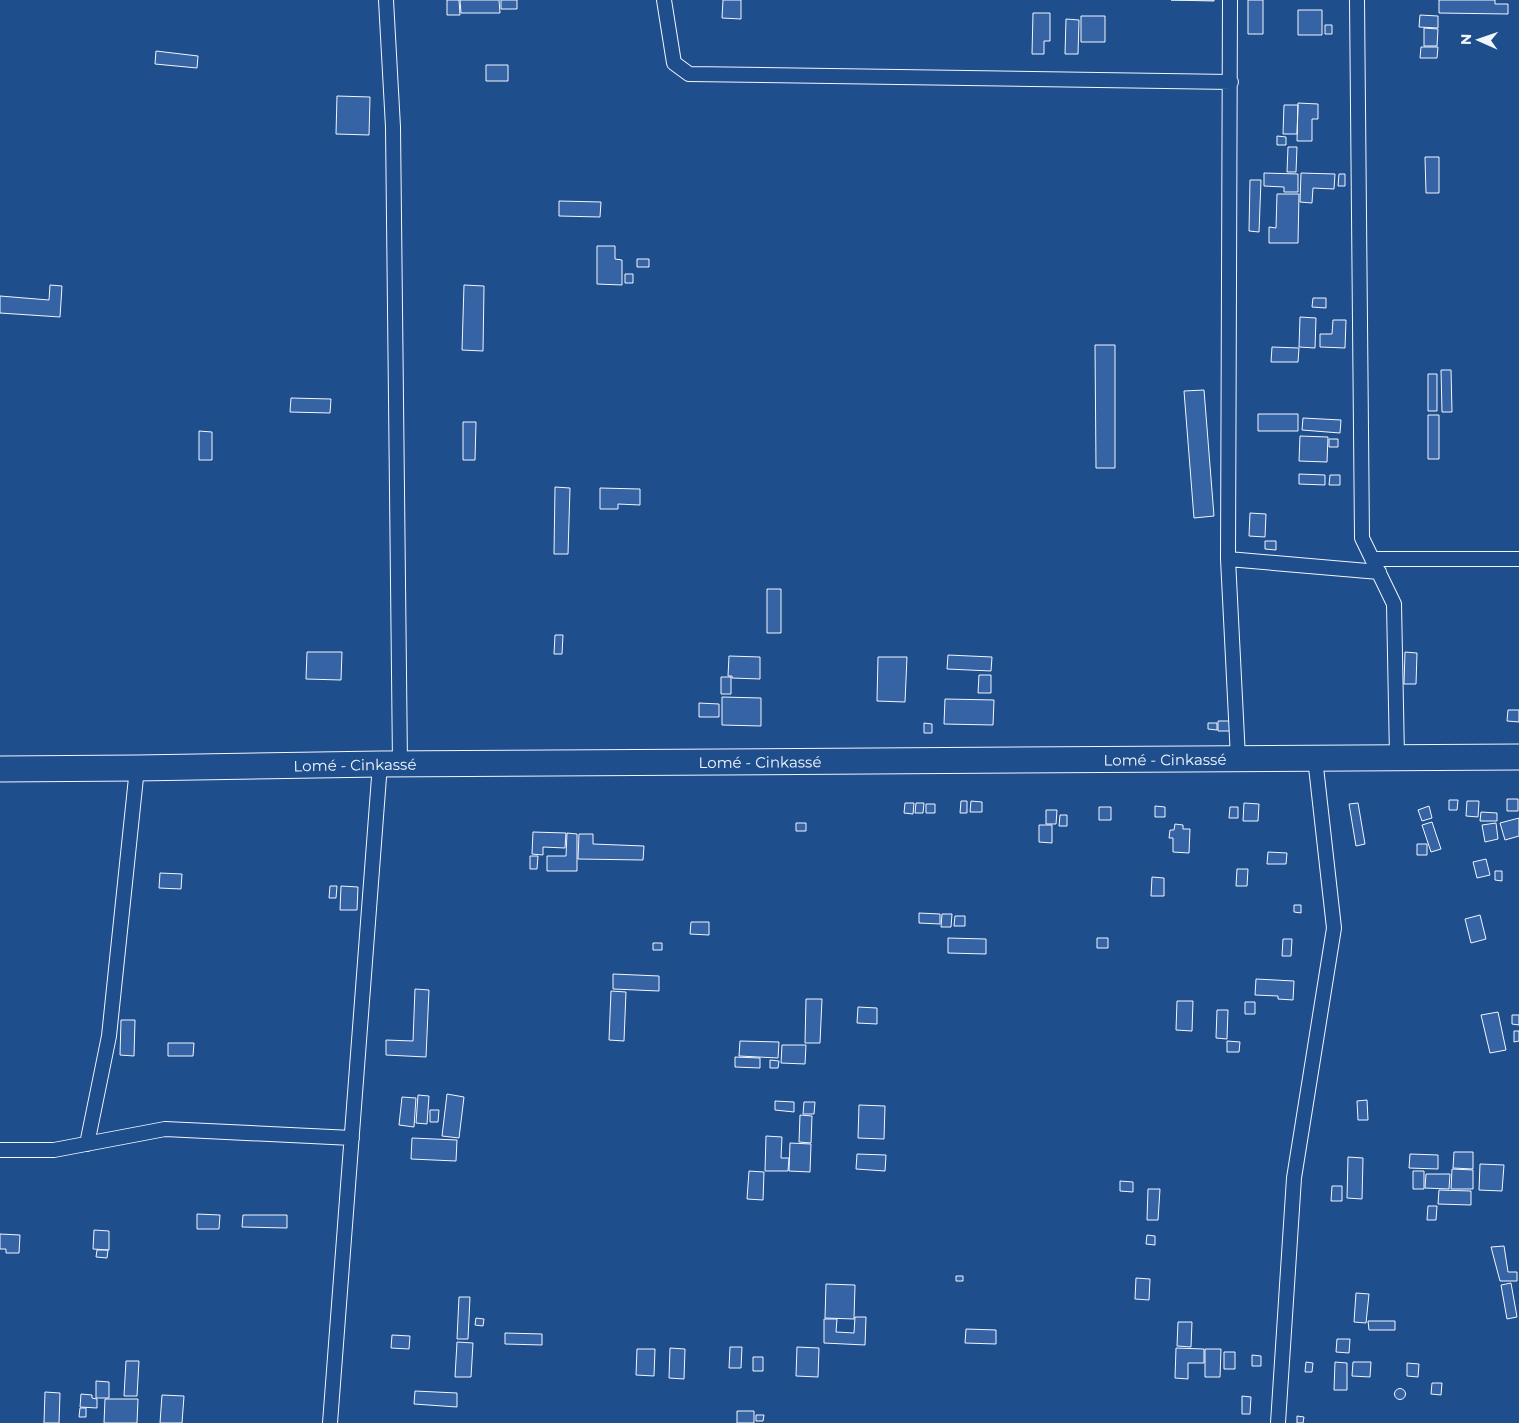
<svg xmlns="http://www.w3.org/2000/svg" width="1519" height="1423" font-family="Montserrat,sans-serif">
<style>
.building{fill:#3563a3;stroke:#f2f6ff}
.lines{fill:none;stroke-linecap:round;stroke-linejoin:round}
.street-casing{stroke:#f2f6ff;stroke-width:16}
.highway-casing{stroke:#f2f6ff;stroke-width:27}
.street{stroke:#1f4e8c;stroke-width:14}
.highway{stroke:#1f4e8c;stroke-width:25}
.labels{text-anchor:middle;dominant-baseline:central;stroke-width:4;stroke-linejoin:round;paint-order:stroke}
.street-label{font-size:15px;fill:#f2f6ff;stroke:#1f4e8c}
</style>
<rect width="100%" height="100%" fill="#1f4e8c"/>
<path class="building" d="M447 0H459L460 15H447Z
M460 0H499L500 13H461Z
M501 0H517V9H501Z
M723 0H741V19L722 18Z
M1171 0H1214V1Z
M1248 0H1263V34H1248Z
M1439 0H1495V4H1508V14L1439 13Z
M1298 10H1322V35H1298Z
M1033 13H1050V41H1044V54H1032Z
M1420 15 1438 16V28L1419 27Z
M1081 16H1105V42H1081Z
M1066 19 1079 20 1078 54H1065Z
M1325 25H1332V34H1325Z
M1424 28 1438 29 1437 46H1424Z
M1421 47H1438L1437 58H1420Z
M156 51 198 56 197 68 155 64Z
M486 65H508V81H486Z
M337 96 370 97 369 135 336 134Z
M1298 103 1318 104V119H1312V141H1297Z
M1284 105H1298L1297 134H1283Z
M1277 136 1286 137V145H1277Z
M1288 147H1297L1296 172H1287Z
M1425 157H1439V193H1426Z
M1264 173 1298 174V192H1284V187L1264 186Z
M1301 173 1335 174 1334 189 1313 188 1312 203 1300 202Z
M1339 174H1345V186H1338Z
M1250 180H1261L1259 232 1249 231Z
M1277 194H1299L1298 243H1269V227L1276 228Z
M559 201 601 202 600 217 559 216Z
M597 246H615V259L622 260V285L597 284Z
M637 259H649V267H637Z
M625 274H633V283H625Z
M50 285 62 286 60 317 0 313V296L49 300Z
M464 285 484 286 483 351 462 350Z
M1313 298H1326V308L1312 307Z
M1300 317 1316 318 1315 348 1299 347Z
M1333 320H1346L1345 348 1320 347V334H1332Z
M1095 345H1115V468H1096Z
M1272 347 1299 348 1298 362H1271Z
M1441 370H1451L1452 412H1442Z
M1428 374H1437V411H1428Z
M1204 390 1214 516 1194 518 1184 391Z
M291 398 331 399 330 413 290 412Z
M1258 414H1298V431H1258Z
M1428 415H1439V459H1428Z
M1303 418 1341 420 1340 433 1302 430Z
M463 422H476L475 460H463Z
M199 431 212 432V460H199Z
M1300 436 1328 437 1327 462 1299 461Z
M1329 439H1338V447H1329Z
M1299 474 1325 475V485L1299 484Z
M1330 475H1340V485H1329Z
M555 487 570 488 568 554H554Z
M600 488 640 489V505L618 504V509H600Z
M1250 513 1266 514 1265 537 1249 536Z
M1265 541H1276V550L1265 549Z
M767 589H781V633H767Z
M555 635H563L562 654H554Z
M307 652H342L341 680 306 679Z
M1405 652 1417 653 1416 684H1404Z
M948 655 992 657 991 671 947 669Z
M729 656 760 657V679L732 678V676H728Z
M878 657H907L905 702 877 701Z
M979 675H991V693H978Z
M721 677H731V694H721Z
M722 697 761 698V726L722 725Z
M945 699 994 700 993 725 944 724Z
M699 703 719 704V717H699Z
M1508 710H1519V722L1507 721Z
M1218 721H1231L1230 731H1218Z
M924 723 932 724V733H924Z
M1208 723H1217V730L1208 729Z
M1507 799H1518V811H1507Z
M1449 800H1458L1457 810H1449Z
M961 801H967V813H960Z
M971 801 982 802V812H970Z
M1467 801H1479L1478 817 1466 816Z
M905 803H914L913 814 904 813Z
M916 803H924L923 813H915Z
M1244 803 1259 804 1258 821H1243Z
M1358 803 1365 844 1356 846 1349 804Z
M926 804H935V813H926Z
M1155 806 1165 807V817H1155Z
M1429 806 1432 818 1422 821 1418 810Z
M1099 807H1111V820H1099Z
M1230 807H1238V818H1229Z
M1046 810H1057L1056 824H1046Z
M1481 812 1497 813V821H1480Z
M1060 815H1067V826H1059Z
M1519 818V836L1505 840 1500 823Z
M1432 822 1441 849 1431 852 1422 825Z
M796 823H806V831H796Z
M1496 823 1498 839 1485 842 1482 825Z
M1175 824 1183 825V829H1190L1189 853 1173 852V838H1169L1170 830H1174Z
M1039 825H1052V843L1039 842Z
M533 832 566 833 565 848 543 847V855L532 854Z
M567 833 577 834V871H547V856H566Z
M579 834H593V844L644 846 643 860 578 859Z
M1417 844H1427V855H1417Z
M1268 852 1287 853 1286 864H1267Z
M530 856H538L537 869H530Z
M1486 859 1490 875 1477 878 1473 862Z
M1237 869H1248L1247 886H1236Z
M1495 871H1502V881L1495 880Z
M160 873 182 874 181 889 159 888Z
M1152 877 1164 878V896H1151Z
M330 886H337L336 898H329Z
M341 886 358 887 357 910H340Z
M1294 905H1301V913L1294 912Z
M919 913 940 914V924L919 923Z
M942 914H952L951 927H941Z
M1480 915 1486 939 1471 943 1465 919Z
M955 916H965V926H954Z
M691 922H709V935L690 934Z
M948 938 986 939V954L948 953Z
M1097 938H1108V948H1097Z
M1283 939H1292L1291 956H1282Z
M653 943H662V950H653Z
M613 974 659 976V991L613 989Z
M1256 979 1294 981 1293 1000 1278 999V996L1255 995Z
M415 989 429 990 426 1057 386 1055V1040L413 1041Z
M611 991 626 992 624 1041 609 1040Z
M806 999H822L820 1043H805Z
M1177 1001H1193L1192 1031 1176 1030Z
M1245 1002H1255V1014H1245Z
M858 1007 877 1008V1024L857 1023Z
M1217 1010H1228L1227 1039 1216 1038Z
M1498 1012 1506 1050 1490 1053 1481 1015Z
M1512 1015H1519V1025L1512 1024Z
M121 1020H135L134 1056 120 1055Z
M1514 1031H1519V1041L1514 1042Z
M740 1041 779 1042 778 1058 739 1056Z
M1227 1041 1240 1042 1239 1052H1227Z
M168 1043H194L193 1056H168Z
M782 1045H806L805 1064 781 1063Z
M735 1057 760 1058V1068L735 1067Z
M770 1060 779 1061 778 1068H770Z
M447 1094 464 1097 459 1138 442 1136Z
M418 1095 429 1096 427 1124 416 1123Z
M402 1097 416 1098 414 1127 399 1125Z
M1367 1100 1368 1120H1358L1357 1101Z
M775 1101 794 1102V1112L775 1110Z
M804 1102H815L814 1114H803Z
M859 1105 885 1106 884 1139 858 1138Z
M430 1110H439L438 1122H430Z
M800 1115 812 1116 811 1143 799 1142Z
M766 1136 782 1137 781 1158H789L788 1171H765Z
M412 1138 457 1140 456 1161 411 1159Z
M790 1143 811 1144 810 1172 789 1171Z
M1454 1152H1473V1169L1453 1168Z
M857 1154 886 1155 885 1171 856 1169Z
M1410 1154 1438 1155V1169L1409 1168Z
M1348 1157 1363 1158 1362 1199 1347 1198Z
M1480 1164 1504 1165 1502 1191 1479 1190Z
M1452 1169 1473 1170V1189H1451Z
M749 1171 764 1172 763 1200 747 1199Z
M1413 1171H1424V1189H1413Z
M1426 1174H1450L1449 1189 1425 1188Z
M1120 1181 1133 1182V1192L1120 1191Z
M1332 1186H1342V1201H1331Z
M1148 1189H1160L1158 1220H1147Z
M1439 1190 1471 1191V1205L1438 1204Z
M1428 1206H1437L1436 1220H1427Z
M197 1214 220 1215 219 1229H197Z
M243 1215H287V1228L242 1227Z
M94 1230 109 1231V1250L93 1249Z
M0 1234 20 1235 19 1253H6V1249H0Z
M1147 1235 1155 1236V1245L1146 1244Z
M1504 1246 1508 1272H1517V1281H1500L1491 1247Z
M97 1250H108L107 1258 96 1257Z
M956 1276H963V1281H956Z
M1136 1278 1150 1279 1149 1300 1135 1299Z
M1511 1283 1517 1317 1507 1319 1501 1285Z
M826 1284 855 1285 854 1319 825 1318Z
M1356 1293 1369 1294 1366 1323 1354 1322Z
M459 1297H470L468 1339H457Z
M855 1317H866L865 1345 824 1343V1319H837L836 1332 854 1333Z
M476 1318 484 1319 483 1326 475 1325Z
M1368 1321H1395V1330H1369Z
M1178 1322H1192L1191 1347 1177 1346Z
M966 1329 996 1330V1344L965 1343Z
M505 1333 542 1334V1345L505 1344Z
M392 1335 410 1336 409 1349 391 1348Z
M1337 1339H1350L1349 1353 1336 1352Z
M457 1342 473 1343 471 1377H455Z
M730 1347H742L741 1368H729Z
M797 1347 819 1348 818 1377 796 1376Z
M670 1348 685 1349 684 1379 669 1378Z
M1176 1348 1204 1349V1363H1188V1379L1175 1378Z
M637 1349H655L654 1376 636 1375Z
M1205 1349H1221L1220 1377H1205Z
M1224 1352H1235V1369H1224Z
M1252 1355 1261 1356V1366H1252Z
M753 1357H763V1371H753Z
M126 1361H139L137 1396H124Z
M1306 1362 1313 1363 1312 1372H1305Z
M1335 1362 1347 1363V1390H1334Z
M1353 1362H1371L1370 1377 1352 1376Z
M1407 1363 1419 1364 1418 1377 1407 1376Z
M96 1381 109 1382V1398H96Z
M1432 1383H1442L1441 1395 1431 1394Z
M1394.5 1394a5.5 5.5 0 1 1 11 0a5.5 5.5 0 1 1-11 0Z
M415 1391 457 1393V1407L414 1404Z
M45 1392 60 1393 59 1423H44Z
M81 1394 92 1395V1398L97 1399V1408L80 1407Z
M162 1395 184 1396 182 1423H160Z
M1242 1396 1251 1397 1250 1414H1242Z
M105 1399H138L137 1423H104Z
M80 1408H86V1417H79Z
M737 1411H754V1423H737Z
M756 1415H764L763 1421H756Z
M1297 1416 1304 1417 1303 1423H1297Z"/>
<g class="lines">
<defs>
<path id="street" d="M386 0 393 127 400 764
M664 0 674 63 689 74 1231 82
M1230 0 1228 559 1238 758
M1357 0 1362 538 1394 604 1397 757
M1228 559 1379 572
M1372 559H1519
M87 1144 109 1036 137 768
M0 1150H54L165 1129 352 1138
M330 1423 380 764
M1278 1423 1294 1178 1334 928 1315 758"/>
<g id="highway">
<path id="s1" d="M0 769 137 768 380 764 1519 757"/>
</g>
</defs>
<use href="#street" class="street-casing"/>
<use href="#highway" class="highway-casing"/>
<use href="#street" class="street"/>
<use href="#highway" class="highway"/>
</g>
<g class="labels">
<g class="street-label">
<text stroke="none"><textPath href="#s1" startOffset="1165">Lomé - Cinkassé</textPath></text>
<text stroke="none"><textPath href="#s1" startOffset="760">Lomé - Cinkassé</textPath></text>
<text stroke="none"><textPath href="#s1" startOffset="355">Lomé - Cinkassé</textPath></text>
</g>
</g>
<g transform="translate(1479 40) rotate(272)" stroke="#1f4e8c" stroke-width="4" paint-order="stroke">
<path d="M0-4L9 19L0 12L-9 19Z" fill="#f2f6ff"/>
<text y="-8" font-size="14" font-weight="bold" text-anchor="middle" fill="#f2f6ff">N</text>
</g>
</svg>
